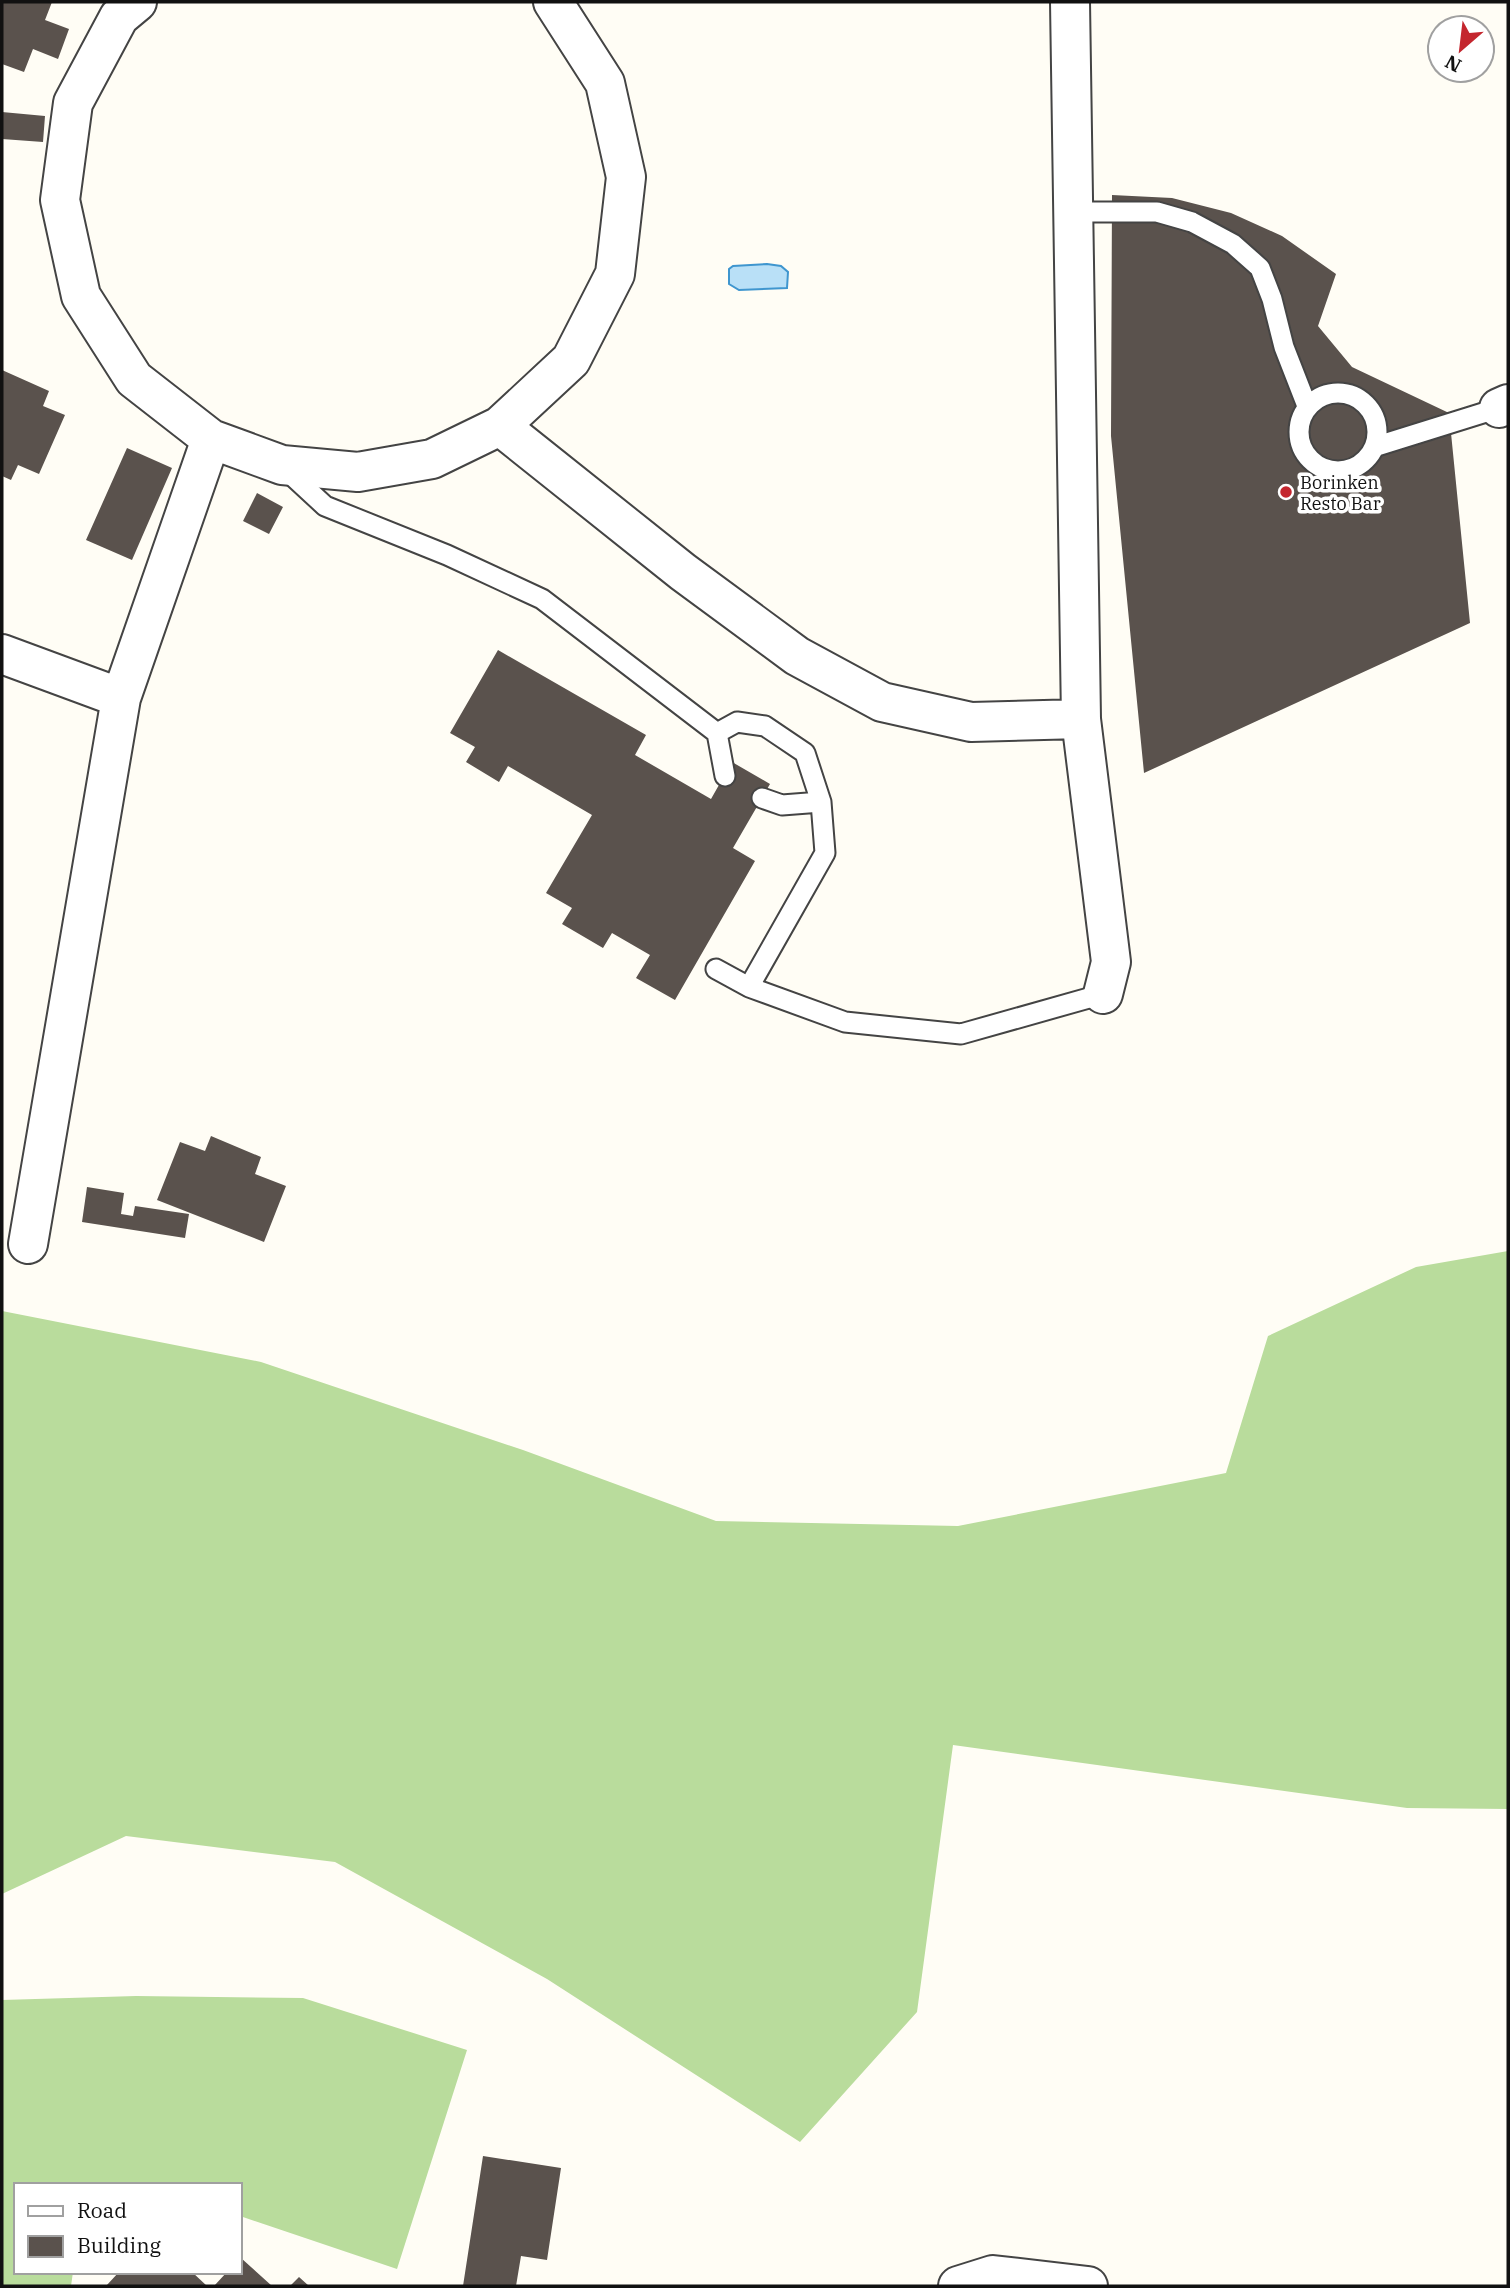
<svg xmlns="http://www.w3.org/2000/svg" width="1510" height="2288" font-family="'IBM Plex Serif',serif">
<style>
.forest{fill:#b9dc9c}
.water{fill:#b9e0f7;stroke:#3f96cf;stroke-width:2}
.building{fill:#5a524d}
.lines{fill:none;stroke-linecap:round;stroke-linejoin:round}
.service-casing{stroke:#444;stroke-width:23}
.minor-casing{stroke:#444;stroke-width:42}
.service{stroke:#fff;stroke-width:19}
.minor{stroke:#fff;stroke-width:38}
.poi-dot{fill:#c4262e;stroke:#fff;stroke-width:2.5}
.labels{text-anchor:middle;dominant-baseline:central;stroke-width:7;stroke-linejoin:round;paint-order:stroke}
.poi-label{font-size:18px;fill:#111;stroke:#fff;text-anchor:start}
</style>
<rect width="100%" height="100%" fill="#fffdf5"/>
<path class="forest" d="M1508 1251V1809L1407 1808 953 1745 917 2012 800 2142 547 1979 335 1862 126 1836 2 1894V1311L261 1362 523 1450 716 1521 958 1526 1226 1473 1268 1336 1416 1267Z
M136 1996 303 1998 467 2050 397 2269 240 2216V2185H16V2272H73L71 2286H2V2000Z"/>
<path class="water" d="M767 264 781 266 788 272 787 288 739 290 729 284V269L733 266Z"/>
<path class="building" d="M2 2H52L45 20 69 29 58 59 33 49 24 72 2 64Z
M2 112 45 116 43 142 2 139Z
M1112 195 1172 198 1231 213 1282 236 1336 274 1318 326 1352 367 1449 413 1470 623 1144 773 1111 436Z
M2 370 49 391 43 406 65 415 39 474 18 465 11 480 2 476Z
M127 448 172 468 132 560 86 540Z
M257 493 283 507 269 534 243 521Z
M498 650 646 735 635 755 711 799 732 762 770 784 733 848 755 861 675 1000 636 978 650 955 612 933 603 948 562 924 572 908 546 893 592 815 508 766 499 782 466 762 475 747 450 733Z
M211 1136 261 1157 255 1174 286 1186 264 1242 157 1200 180 1142 205 1151Z
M87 1187 124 1193 121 1214 133 1216 135 1206 189 1214 185 1238 82 1222Z
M483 2156 561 2168 547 2260 521 2256 516 2286H463Z
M241 2258 272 2286H214L227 2272H240Z
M119 2272H192L207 2286H106Z
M299 2277 309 2286H290Z"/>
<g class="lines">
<defs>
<path id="service" d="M1074 212H1157L1192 222 1233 244 1260 268 1272 299 1284 347 1307 406
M1299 432a39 39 0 1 1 78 0a39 39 0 1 1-78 0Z
M1374 447 1499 408
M285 469 325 506 447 555 542 599 717 733 725 776
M762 798 782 805 821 802
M716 969 749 987 825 853 821 802 805 753 765 726 737 722 717 733
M749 987 845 1022 961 1034 1103 994"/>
<path id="minor" d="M137 2 119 17 73 103 60 200 81 296 134 379 211 439 282 465 358 472 432 459 500 426 571 360 615 274 626 177 605 83 553 2
M1070 2 1081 719 1111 962 1103 994
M1499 408 1508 404
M500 426 683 572 797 656 882 702 971 722 1081 719
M2 654 121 698 211 439
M28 1244 121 698
M958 2286 993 2275 1088 2286"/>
</defs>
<use href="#service" class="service-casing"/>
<use href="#minor" class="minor-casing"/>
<use href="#service" class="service"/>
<use href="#minor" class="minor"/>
</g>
<circle class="poi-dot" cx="1286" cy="492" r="7"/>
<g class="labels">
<g class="poi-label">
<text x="1300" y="482">Borinken<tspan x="1300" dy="21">Resto Bar</tspan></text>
</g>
</g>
<rect width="1510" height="2288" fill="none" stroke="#111111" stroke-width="7"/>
<rect x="14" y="2183" width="228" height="91" fill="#ffffff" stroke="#a0a0a0" stroke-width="2"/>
<rect x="28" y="2206" width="35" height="10" fill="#ffffff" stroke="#a0a0a0" stroke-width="2"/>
<text x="77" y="2218" font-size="21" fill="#111111">Road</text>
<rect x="28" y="2236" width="35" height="21" fill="#5a524d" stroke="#a0a0a0" stroke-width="2"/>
<text x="77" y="2253" font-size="21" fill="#111111">Building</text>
<g transform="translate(1461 49) rotate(208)"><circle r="33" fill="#ffffff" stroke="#a0a0a0" stroke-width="2"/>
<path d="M0-5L12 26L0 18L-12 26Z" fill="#c4262e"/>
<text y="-10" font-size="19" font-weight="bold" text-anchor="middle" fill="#111111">N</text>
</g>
</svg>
